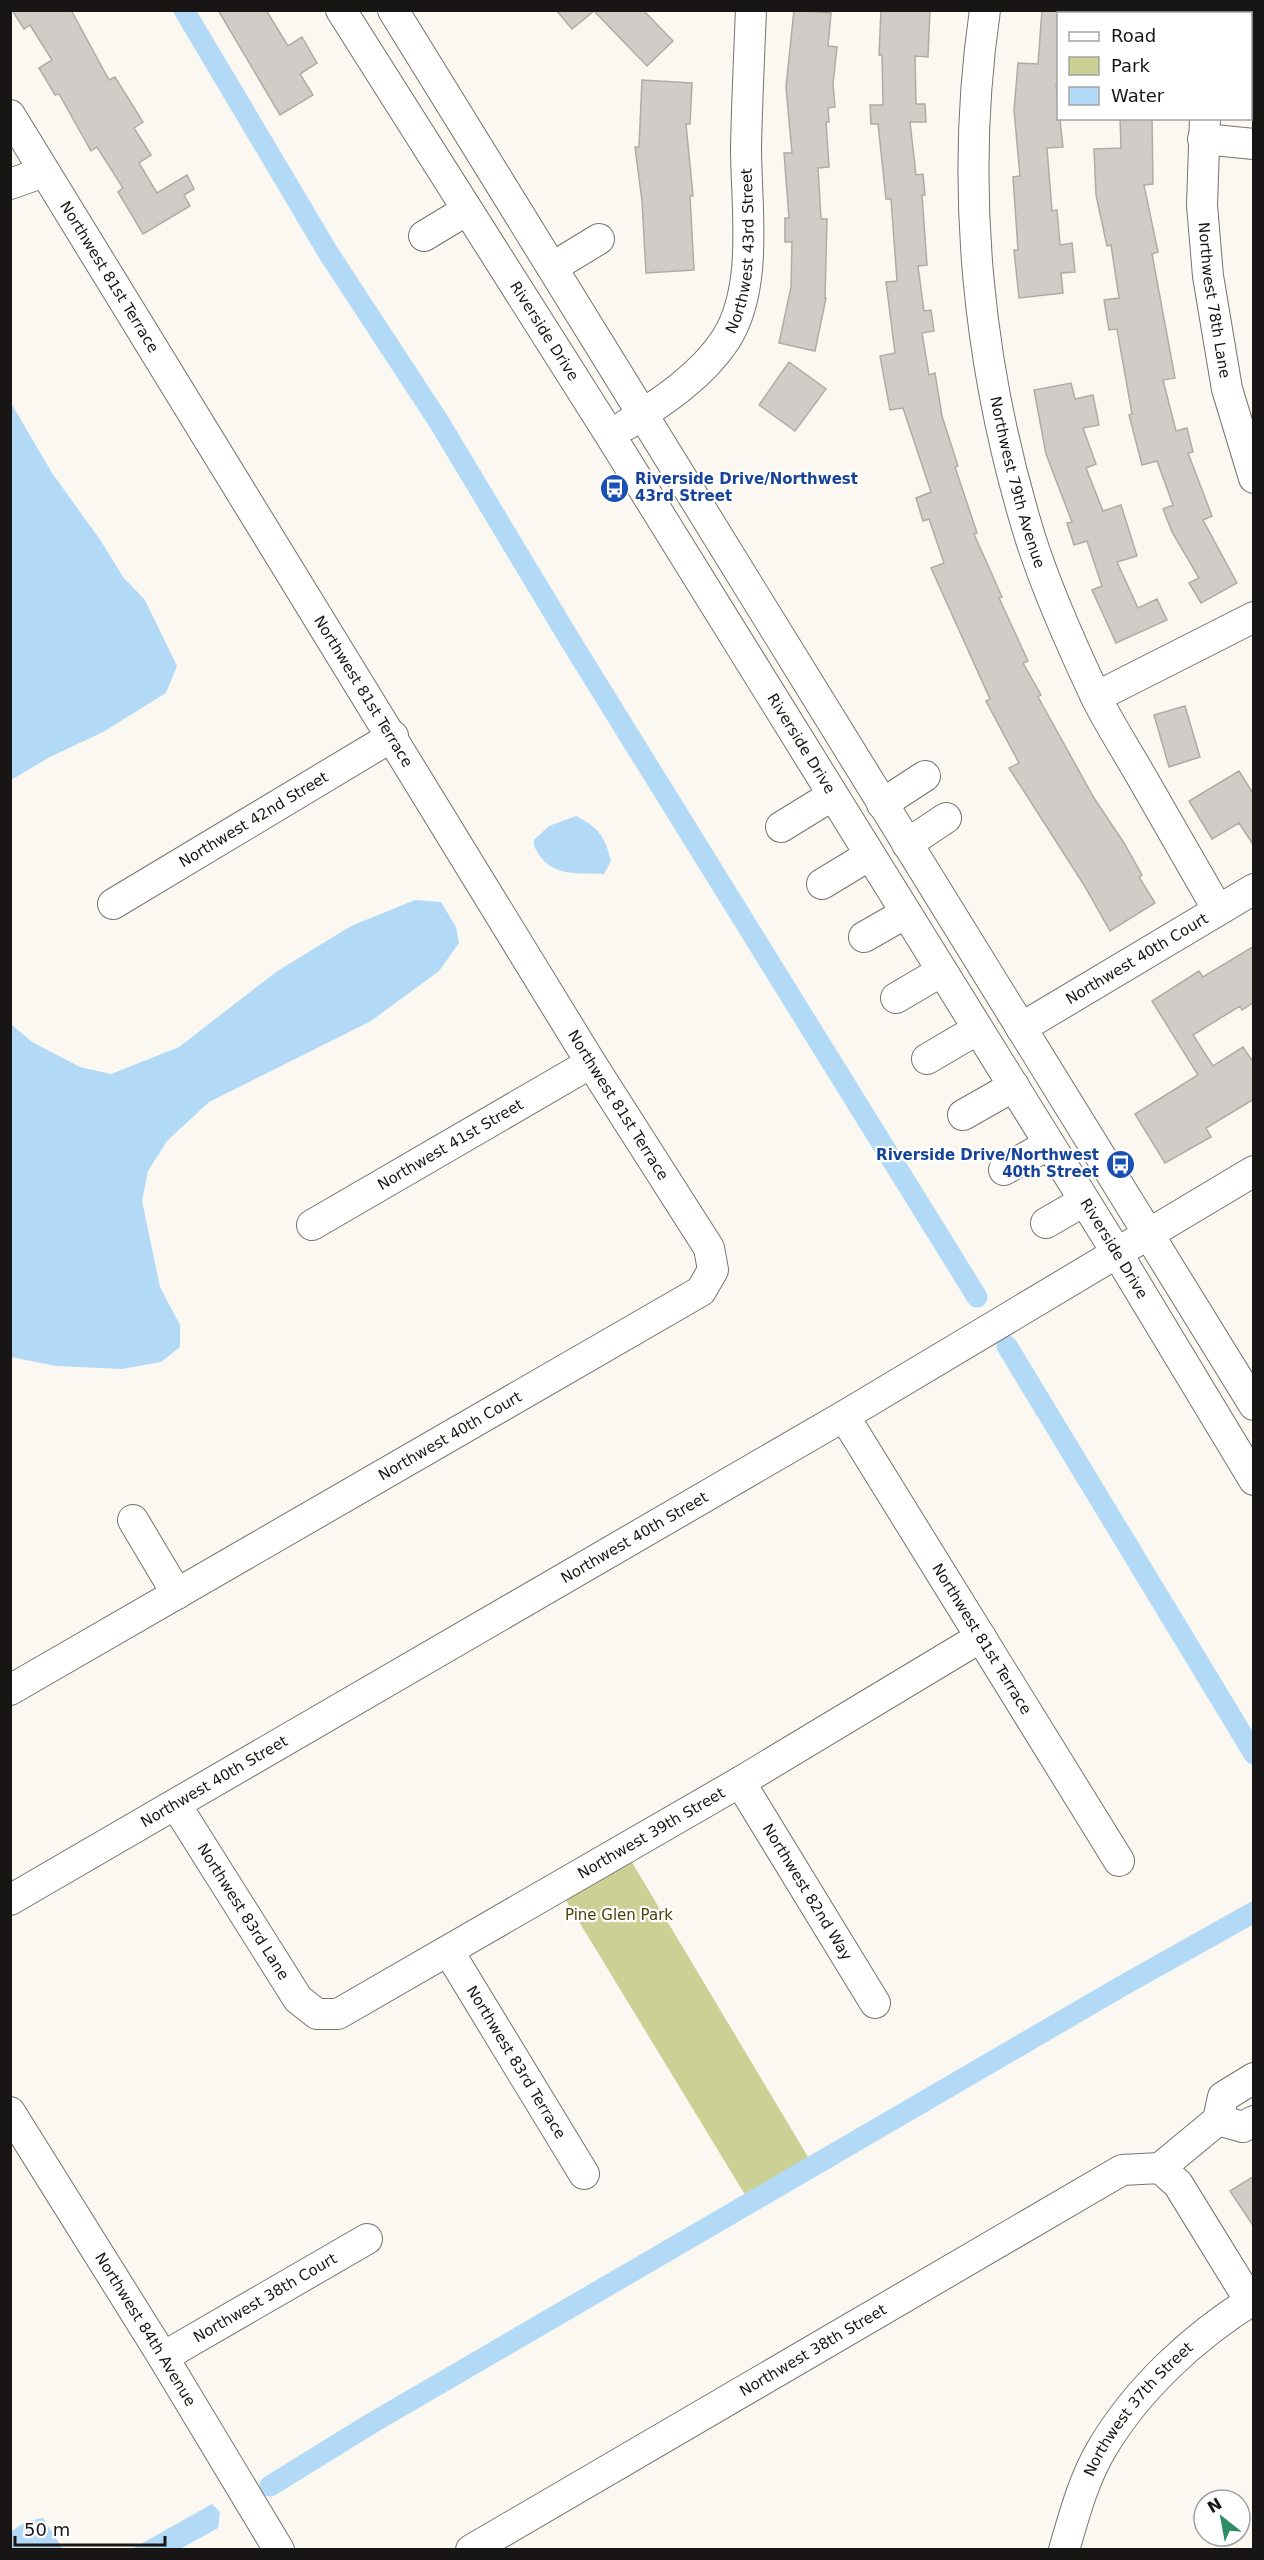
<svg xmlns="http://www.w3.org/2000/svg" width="1264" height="2560" font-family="'DejaVu Sans',sans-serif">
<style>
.green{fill:#cbd094}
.water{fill:#b2daf7}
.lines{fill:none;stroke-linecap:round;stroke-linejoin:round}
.canal{stroke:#b2daf7;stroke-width:21}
.building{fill:#d0ccc7;stroke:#afaca6;stroke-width:1.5}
.minor-casing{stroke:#77736e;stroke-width:32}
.minor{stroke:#fff;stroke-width:30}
.labels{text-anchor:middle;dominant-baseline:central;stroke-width:4.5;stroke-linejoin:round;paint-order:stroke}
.street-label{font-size:15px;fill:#181614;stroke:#fff}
.transit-label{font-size:15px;font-weight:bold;fill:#164399;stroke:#fff;text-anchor:start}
.park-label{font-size:15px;fill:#43460c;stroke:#fff}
</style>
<rect width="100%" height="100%" fill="#fbf7f1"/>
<path class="green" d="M630 1859 811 2162 747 2198 564 1897Z"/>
<path class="water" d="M11 403 52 473 101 541 123 577 145 600 177 666 166 693 103 732 50 757 11 780Z
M576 816C599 828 605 836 611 861L604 874C579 873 552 877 538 853 535 848 533 846 534 840L549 826Z
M415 900 441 902 456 927 459 943 439 971 371 1021 209 1102 167 1141 148 1171 142 1201 160 1287 180 1325V1347L161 1362 122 1369 56 1366 11 1357V1024L32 1042 80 1067 111 1074 179 1047 276 972 351 926Z
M212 2504 220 2512 218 2528 180 2549H132Z
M43 2518 63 2549H11V2532C20 2524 30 2520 43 2518Z"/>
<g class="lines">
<path class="canal" d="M184 10 329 254 439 422 570 640 977 1297
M1007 1346 1254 1754
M270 2486 372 2423 1122 1986 1254 1912"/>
</g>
<path class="building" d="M12 10H71L109 80 115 77 143 122 134 128 151 155 139 163 157 193 187 175 194 189 184 195 190 206 143 234 118 192 123 188 97 147 91 151 59 94 55 95 39 68 52 60 30 25 24 29Z
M218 10H266L288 46 302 37 317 63 300 74 313 95 280 115Z
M556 10H643L673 41 647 66 594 11 572 29Z
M794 10 831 13 828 46 837 47 833 84 835 107 828 108 829 122H826L829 167 818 168 821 219H827L825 298H826L815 351 779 343 791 287 792 242H785V218H789L784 153H792L786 87Z
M881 10H930L928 57 915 56 916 104H925L926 122H910L916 175 923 174 925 195H922L927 265 918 266 924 311 931 310 934 331 922 333 929 375 935 373 942 416 958 466 955 467 977 533 974 534 1002 597 999 598 1028 661 1023 663 1041 695 1038 697 1094 798 1124 843 1142 875 1139 877 1155 903 1110 931 1084 885 1009 768 1019 763 986 701 990 699 931 568 944 563 929 519 923 521 916 498 931 492 903 408 890 410 880 356 895 353 886 282 897 281 891 199H886L878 124H871L870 105H883L882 55H879Z
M1042 10H1059V84H1056L1063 147 1047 148 1052 211 1057 210 1060 245 1072 243 1075 272 1061 273 1063 293 1019 298 1014 250H1018L1013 177 1020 176 1014 110 1018 63 1038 64Z
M642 80 692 83 690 124H686L693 196H690L694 270 646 273 642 201 635 147H639Z
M1120 118H1152L1153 184 1144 185 1158 252 1152 254 1175 378 1163 380 1176 431 1187 428 1193 452 1188 453 1212 516 1203 520 1237 583 1201 603 1189 583 1199 578 1172 532 1163 509 1173 505 1157 461 1142 465 1129 415 1132 414 1117 329 1109 330 1104 300 1119 298 1111 245 1107 246 1096 195 1094 149 1121 148Z
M789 362 826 389 795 431 759 405Z
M1071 383 1075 399 1093 395 1099 425 1083 428 1096 464 1086 468 1103 511 1121 505 1137 556 1117 562 1138 608 1157 599 1167 620 1116 643 1092 590 1102 586 1087 541 1074 545 1067 523 1072 522 1046 454 1034 390Z
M1185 706 1200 757 1169 767 1154 715Z
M1239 771 1254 795V846L1239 823 1212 839 1189 801Z
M1254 946V1002L1242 1010 1240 1006 1193 1035 1213 1066 1243 1047 1254 1063V1099L1206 1128 1211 1137 1165 1163 1135 1114 1198 1075 1152 1001 1199 971 1203 977Z
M1254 2176V2227L1230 2191Z"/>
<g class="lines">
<defs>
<g id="minor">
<path id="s1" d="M341 10 610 435 1117 1253 1254 1480"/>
<path d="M393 10 1254 1405"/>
<path id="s2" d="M985 10C959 187 978 370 1031 540 1048 593 1071 644 1095 695 1107 720 1123 745 1137 769 1164 816 1191 863 1218 910"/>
<path d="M1218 14V10"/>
<path id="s3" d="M10 115 591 1063 709 1248 713 1270 701 1291 10 1690"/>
<path id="s4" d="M1205 118 1202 205 1208 276 1227 389 1254 478"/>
<path d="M1203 139 1254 144"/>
<path d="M10 184 44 172"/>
<path d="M424 236 467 210"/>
<path d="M553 267 599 239"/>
<path id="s5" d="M626 425C662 402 702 376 726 339 759 287 746 206 746 147 747 102 749 56 751 10"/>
<path d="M1096 697 1254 617"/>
<path d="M882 804 925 776"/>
<path d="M781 827 833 795"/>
<path d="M907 844 946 818"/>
<path d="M822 884 870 855"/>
<path id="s6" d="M113 904 393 736"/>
<path d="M864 937 906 913"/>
<path d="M896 998 942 971"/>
<path id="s7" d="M1021 1028 1254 889"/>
<path d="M927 1059 978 1029"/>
<path d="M963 1115 1014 1086"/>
<path d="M1004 1170 1049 1144"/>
<path d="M1046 1223 1084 1201"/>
<path id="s8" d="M312 1225 591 1063"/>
<path id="s9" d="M844 1416 1119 1861"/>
<path d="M133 1520 177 1594"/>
<path id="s10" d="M740 1782 875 2003"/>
<path id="s11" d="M176 1805 298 1999 317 2014H338L740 1782 981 1637"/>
<path id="s12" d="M10 1900 844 1416 1254 1171"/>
<path id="s13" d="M449 1952 584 2174"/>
<path id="s14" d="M10 2112 163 2357 279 2550"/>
<path d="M1218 2120 1243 2127 1254 2121"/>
<path d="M1160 2168 1218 2120 1223 2097 1254 2078"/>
<path id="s15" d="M163 2357 367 2239"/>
<path id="s16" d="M471 2550 1122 2170 1160 2168 1178 2184 1250 2301"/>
<path id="s17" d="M1064 2550C1074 2516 1083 2481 1101 2450 1137 2389 1193 2337 1254 2299"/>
</g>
</defs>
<use href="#minor" class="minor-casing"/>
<use href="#minor" class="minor"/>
</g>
<defs>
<symbol id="bus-disc" viewBox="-11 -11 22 22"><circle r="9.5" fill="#1a4fb4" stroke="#fff"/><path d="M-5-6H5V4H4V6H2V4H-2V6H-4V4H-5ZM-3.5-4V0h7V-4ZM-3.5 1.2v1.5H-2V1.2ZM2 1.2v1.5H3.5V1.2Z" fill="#fff"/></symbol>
</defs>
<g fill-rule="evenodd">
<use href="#bus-disc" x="598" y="472" width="33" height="33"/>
<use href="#bus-disc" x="1104" y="1148" width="33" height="33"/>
</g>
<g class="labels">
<g class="street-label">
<text stroke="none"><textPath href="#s5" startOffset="224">Northwest 43rd Street</textPath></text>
<text stroke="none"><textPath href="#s3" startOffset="190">Northwest 81st Terrace</textPath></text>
<text stroke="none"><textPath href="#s4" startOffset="183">Northwest 78th Lane</textPath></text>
<text stroke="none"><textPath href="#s1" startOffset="380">Riverside Drive</textPath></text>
<text stroke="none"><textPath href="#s2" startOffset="477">Northwest 79th Avenue</textPath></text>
<text stroke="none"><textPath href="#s3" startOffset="676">Northwest 81st Terrace</textPath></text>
<text stroke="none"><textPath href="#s1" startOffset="866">Riverside Drive</textPath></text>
<text stroke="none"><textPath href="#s6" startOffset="164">Northwest 42nd Street</textPath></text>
<text stroke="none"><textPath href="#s7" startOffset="135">Northwest 40th Court</textPath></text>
<text stroke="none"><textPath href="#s3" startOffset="1162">Northwest 81st Terrace</textPath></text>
<text stroke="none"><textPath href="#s8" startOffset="160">Northwest 41st Street</textPath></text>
<text stroke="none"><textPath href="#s1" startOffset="1460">Riverside Drive</textPath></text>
<text transform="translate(450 1436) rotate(-30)">Northwest 40th Court</text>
<text stroke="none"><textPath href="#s12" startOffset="722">Northwest 40th Street</textPath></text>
<text stroke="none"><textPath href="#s9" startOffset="262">Northwest 81st Terrace</textPath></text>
<text stroke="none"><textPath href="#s12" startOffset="236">Northwest 40th Street</textPath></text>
<text stroke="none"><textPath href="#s11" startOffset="636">Northwest 39th Street</textPath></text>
<text stroke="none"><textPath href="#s10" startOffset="129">Northwest 82nd Way</textPath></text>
<text stroke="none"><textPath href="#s11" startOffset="126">Northwest 83rd Lane</textPath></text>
<text stroke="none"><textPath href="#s13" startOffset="129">Northwest 83rd Terrace</textPath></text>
<text stroke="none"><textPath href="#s15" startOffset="118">Northwest 38th Court</textPath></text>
<text stroke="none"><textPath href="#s14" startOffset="256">Northwest 84th Avenue</textPath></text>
<text stroke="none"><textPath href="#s16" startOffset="396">Northwest 38th Street</textPath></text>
<text stroke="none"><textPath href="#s17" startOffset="162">Northwest 37th Street</textPath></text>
</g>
<g class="transit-label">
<text x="635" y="479">Riverside Drive/Northwest<tspan x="635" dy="17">43rd Street</tspan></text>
<text x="1099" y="1155" text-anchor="end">Riverside Drive/Northwest<tspan x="1099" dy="17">40th Street</tspan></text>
</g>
<g class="park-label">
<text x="619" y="1915">Pine Glen Park</text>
</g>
</g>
<rect width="1264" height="2560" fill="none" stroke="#181614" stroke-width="24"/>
<rect x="1057" y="12" width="195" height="108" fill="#ffffff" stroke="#a3a2a1" stroke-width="1.5"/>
<rect x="1069" y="32" width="30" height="9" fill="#ffffff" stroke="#a3a2a1" stroke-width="1.5"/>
<text x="1111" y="42" font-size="18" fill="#181614">Road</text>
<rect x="1069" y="57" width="30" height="18" fill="#cbd094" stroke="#a3a2a1" stroke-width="1.5"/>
<text x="1111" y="72" font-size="18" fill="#181614">Park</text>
<rect x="1069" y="87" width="30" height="18" fill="#b2daf7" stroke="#a3a2a1" stroke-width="1.5"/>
<text x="1111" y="102" font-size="18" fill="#181614">Water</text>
<g transform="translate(1222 2518) rotate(329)"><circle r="28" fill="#ffffff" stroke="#a3a2a1" stroke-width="1.5"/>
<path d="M0-4.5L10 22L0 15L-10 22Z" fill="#2d8c64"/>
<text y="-9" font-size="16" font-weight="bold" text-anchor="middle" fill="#181614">N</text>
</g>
<path d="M15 2536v9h150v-9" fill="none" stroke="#181614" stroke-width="3"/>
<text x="24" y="2536" font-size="18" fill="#181614" stroke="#ffffff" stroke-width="4.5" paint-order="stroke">50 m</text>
</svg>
